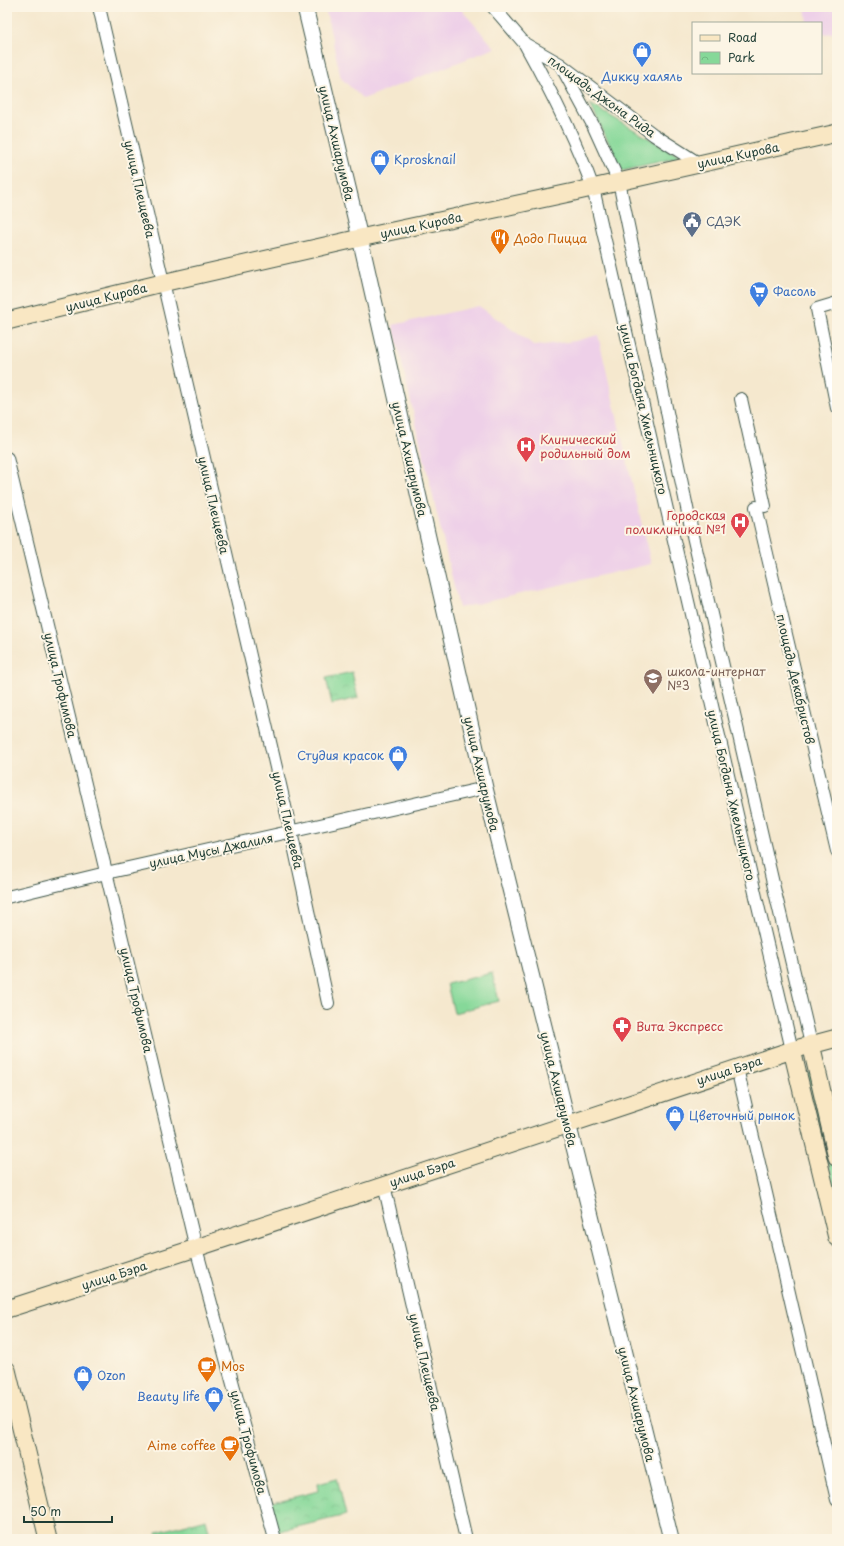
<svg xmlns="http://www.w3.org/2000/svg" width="844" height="1546" font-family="'Playpen Sans',sans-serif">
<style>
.built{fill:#eed0e8}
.grass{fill:#86d899;stroke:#528a66}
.park{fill:url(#park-crowns);stroke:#528a66}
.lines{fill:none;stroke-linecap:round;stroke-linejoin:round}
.minor-casing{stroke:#3f574b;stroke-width:14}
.tertiary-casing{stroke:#3f574b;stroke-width:17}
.secondary-casing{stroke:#3f574b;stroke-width:19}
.minor{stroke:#fff;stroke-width:12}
.tertiary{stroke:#fff;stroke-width:15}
.secondary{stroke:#f9e7c3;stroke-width:17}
.labels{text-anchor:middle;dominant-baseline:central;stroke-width:4;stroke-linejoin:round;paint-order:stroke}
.shop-label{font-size:12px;fill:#366cbe;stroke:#fcf5e5;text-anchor:start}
.street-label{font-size:12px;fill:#1f3d34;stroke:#fcf5e5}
.service-label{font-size:12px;fill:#4e5e75;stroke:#fcf5e5;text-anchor:start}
.food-label{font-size:12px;fill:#c56008;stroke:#fcf5e5;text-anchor:start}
.health-label{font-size:12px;fill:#be3a42;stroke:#fcf5e5;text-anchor:start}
.education-label{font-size:12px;fill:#785e54;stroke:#fcf5e5;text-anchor:start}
</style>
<defs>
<pattern id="park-crowns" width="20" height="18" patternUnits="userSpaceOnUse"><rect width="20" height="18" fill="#86d899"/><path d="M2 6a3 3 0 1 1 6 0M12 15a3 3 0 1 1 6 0" fill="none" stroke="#73ba84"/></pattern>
</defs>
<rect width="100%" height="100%" fill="#fcf5e5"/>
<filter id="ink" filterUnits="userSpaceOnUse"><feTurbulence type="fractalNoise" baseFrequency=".025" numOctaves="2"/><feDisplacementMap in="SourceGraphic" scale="8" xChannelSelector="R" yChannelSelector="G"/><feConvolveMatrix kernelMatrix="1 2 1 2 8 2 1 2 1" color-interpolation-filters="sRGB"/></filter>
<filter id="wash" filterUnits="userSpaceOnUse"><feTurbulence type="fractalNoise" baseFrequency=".012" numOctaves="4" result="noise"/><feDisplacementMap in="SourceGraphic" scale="16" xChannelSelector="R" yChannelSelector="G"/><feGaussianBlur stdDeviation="0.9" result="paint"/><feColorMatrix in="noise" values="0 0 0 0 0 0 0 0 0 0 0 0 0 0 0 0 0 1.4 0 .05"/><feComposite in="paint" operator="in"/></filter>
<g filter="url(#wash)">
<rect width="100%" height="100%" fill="#f5e8ce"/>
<path class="built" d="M325 7H459L495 48 363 99 341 78Z
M805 7H837V32L821 35V23H807Z
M479 306 535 346 575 341 598 335 651 564 459 608 393 325Z"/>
<path class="grass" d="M590 104 681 157 622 170Z
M492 973 499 1001 454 1013 447 984Z"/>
<path class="park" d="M352 672 358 698 332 704 326 678Z
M809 1073H815L837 1169V1204L808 1074Z
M337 1478 346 1515 276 1532 269 1503 319 1491 318 1483Z
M206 1519 211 1539H159L157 1532Z"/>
</g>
<g filter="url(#ink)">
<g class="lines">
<defs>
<path id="minor" d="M99 7 291 832 328 1003
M493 7 525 44 560 64 654 135 698 163
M525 44C551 91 575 138 593 188L756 897 792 1050
M560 64 593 125 619 182 691 527 775 892 811 1044
M837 303 817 309 837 408
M741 399 765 506
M7 458 196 1248 275 1539
M756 507 837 851
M7 897 106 873 485 788
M737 1068 837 1500
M384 1185 466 1539"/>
<path id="tertiary" d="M305 7 360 238 485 788 671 1539"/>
<path id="secondary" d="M7 321 162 283 360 238 574 192 837 133
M811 1044 837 1157
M792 1050 837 1238
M7 1309 196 1248 792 1050 837 1038
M7 1370 48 1539"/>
</defs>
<use href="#minor" class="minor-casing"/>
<use href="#tertiary" class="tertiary-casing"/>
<use href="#secondary" class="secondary-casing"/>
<use href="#minor" class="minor"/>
<use href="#tertiary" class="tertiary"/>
<use href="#secondary" class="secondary"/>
</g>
</g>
<defs>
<symbol id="shop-pin" viewBox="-11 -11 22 30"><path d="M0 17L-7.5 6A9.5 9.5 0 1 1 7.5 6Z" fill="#3f7fe0" stroke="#fcf5e5"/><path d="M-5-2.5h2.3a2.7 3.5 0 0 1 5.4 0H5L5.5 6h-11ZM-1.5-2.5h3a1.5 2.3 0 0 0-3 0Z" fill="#fff"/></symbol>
<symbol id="civic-pin" viewBox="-11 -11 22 30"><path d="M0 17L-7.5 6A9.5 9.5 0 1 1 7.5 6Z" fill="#5c6f8a" stroke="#fcf5e5"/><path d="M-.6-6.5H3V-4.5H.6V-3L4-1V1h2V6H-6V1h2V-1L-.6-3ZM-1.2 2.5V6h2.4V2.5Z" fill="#fff"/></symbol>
<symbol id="restaurant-pin" viewBox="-11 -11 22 30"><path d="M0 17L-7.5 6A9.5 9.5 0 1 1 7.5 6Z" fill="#e8710a" stroke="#fcf5e5"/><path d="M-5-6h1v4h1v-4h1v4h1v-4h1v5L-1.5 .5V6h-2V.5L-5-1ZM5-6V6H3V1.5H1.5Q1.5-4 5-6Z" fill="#fff"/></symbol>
<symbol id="supermarket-pin" viewBox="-11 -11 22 30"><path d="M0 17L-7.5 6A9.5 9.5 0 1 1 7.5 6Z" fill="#3f7fe0" stroke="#fcf5e5"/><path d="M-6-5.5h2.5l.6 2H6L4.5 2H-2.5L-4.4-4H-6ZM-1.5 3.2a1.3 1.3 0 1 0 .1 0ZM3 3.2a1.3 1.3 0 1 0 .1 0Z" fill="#fff"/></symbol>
<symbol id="hospital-pin" viewBox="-11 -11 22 30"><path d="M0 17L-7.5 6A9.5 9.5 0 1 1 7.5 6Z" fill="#e0444e" stroke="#fcf5e5"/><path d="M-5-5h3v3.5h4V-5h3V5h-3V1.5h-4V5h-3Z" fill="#fff"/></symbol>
<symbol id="school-pin" viewBox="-11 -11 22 30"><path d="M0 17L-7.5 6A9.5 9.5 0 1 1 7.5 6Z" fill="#8d6e63" stroke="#fcf5e5"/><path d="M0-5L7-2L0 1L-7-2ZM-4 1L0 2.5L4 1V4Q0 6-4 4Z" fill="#fff"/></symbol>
<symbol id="pharmacy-pin" viewBox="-11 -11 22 30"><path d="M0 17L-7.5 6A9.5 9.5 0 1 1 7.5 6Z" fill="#e0444e" stroke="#fcf5e5"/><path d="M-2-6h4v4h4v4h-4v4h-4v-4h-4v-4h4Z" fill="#fff"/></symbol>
<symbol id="cafe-pin" viewBox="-11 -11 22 30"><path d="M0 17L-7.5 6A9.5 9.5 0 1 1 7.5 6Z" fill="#e8710a" stroke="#fcf5e5"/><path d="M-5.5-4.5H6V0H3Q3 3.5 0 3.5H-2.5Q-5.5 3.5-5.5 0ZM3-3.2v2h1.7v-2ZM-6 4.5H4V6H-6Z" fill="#fff"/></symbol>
</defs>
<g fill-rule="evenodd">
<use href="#shop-pin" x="631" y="40" width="22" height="30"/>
<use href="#shop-pin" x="369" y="148" width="22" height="30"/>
<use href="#civic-pin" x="681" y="210" width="22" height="30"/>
<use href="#restaurant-pin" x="489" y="227" width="22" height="30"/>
<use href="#supermarket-pin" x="748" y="280" width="22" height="30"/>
<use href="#hospital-pin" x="515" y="435" width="22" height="30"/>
<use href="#hospital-pin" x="729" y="511" width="22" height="30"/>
<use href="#school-pin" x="642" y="667" width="22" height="30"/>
<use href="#shop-pin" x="387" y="744" width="22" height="30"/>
<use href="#pharmacy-pin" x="611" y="1015" width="22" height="30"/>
<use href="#shop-pin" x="664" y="1104" width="22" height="30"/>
<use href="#cafe-pin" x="196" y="1355" width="22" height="30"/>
<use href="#shop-pin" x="72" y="1364" width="22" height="30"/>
<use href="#shop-pin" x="203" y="1385" width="22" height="30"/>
<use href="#cafe-pin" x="219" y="1434" width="22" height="30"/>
</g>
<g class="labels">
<g class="shop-label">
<text x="642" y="76" text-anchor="middle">Дикку халяль</text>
<text x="394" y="159">Kprosknail</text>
<text x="773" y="291">Фасоль</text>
<text x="384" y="755" text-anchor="end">Студия красок</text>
<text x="689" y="1115">Цветочный рынок</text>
<text x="97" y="1375">Ozon</text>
<text x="200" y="1396" text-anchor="end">Beauty life</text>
</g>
<g class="street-label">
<text transform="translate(602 96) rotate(36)">площадь Джона Рида</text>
<text transform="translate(337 143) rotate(77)">улица Ахшарумова</text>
<text transform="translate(738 155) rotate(-12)">улица Кирова</text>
<text transform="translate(140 189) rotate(77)">улица Плещеева</text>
<text transform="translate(421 225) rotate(-12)">улица Кирова</text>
<text transform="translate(106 297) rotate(-14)">улица Кирова</text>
<text transform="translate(644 409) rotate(77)">улица Богдана Хмельницкого</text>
<text transform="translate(410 459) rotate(77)">улица Ахшарумова</text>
<text transform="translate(214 505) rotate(77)">улица Плещеева</text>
<text transform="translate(796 679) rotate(77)">площадь Декабристов</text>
<text transform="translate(61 685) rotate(77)">улица Трофимова</text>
<text transform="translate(482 774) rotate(77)">улица Ахшарумова</text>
<text transform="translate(732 795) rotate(77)">улица Богдана Хмельницкого</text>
<text transform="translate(288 820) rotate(77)">улица Плещеева</text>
<text transform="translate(211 850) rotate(-12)">улица Мусы Джалиля</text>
<text transform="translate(137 1000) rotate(77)">улица Трофимова</text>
<text transform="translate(729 1070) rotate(-18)">улица Бэра</text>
<text transform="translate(559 1089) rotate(76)">улица Ахшарумова</text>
<text transform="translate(422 1172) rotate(-18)">улица Бэра</text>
<text transform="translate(114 1275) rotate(-18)">улица Бэра</text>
<text transform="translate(425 1362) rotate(77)">улица Плещеева</text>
<text transform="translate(637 1404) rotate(76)">улица Ахшарумова</text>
<text transform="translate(249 1442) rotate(75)">улица Трофимова</text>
</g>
<g class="service-label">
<text x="706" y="221">СДЭК</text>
</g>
<g class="food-label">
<text x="514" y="238">Додо Пицца</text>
<text x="221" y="1366">Mos</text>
<text x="216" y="1445" text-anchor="end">Aime coffee</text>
</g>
<g class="health-label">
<text x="540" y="439">Клинический<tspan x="540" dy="14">родильный дом</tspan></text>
<text x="726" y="515" text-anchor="end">Городская<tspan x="726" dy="14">поликлиника №1</tspan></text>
<text x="636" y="1026">Вита Экспресс</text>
</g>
<g class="education-label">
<text x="667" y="671">школа-интернат<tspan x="667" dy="14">№3</tspan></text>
</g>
</g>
<rect width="844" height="1546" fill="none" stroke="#fcf5e5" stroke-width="24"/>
<rect x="692" y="22" width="130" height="52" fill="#fcf5e5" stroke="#a4ab9e"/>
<rect x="700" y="35" width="20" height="6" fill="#f9e7c3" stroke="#a4ab9e"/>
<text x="728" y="42" font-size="12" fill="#1f3d34">Road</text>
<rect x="700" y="52" width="20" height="12" fill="url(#park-crowns)" stroke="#a4ab9e"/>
<text x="728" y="62" font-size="12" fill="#1f3d34">Park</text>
<path d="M24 1516v6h88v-6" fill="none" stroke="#1f3d34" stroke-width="2"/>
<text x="30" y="1516" font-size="12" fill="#1f3d34" stroke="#fcf5e5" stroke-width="3" paint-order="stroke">50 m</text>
</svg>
